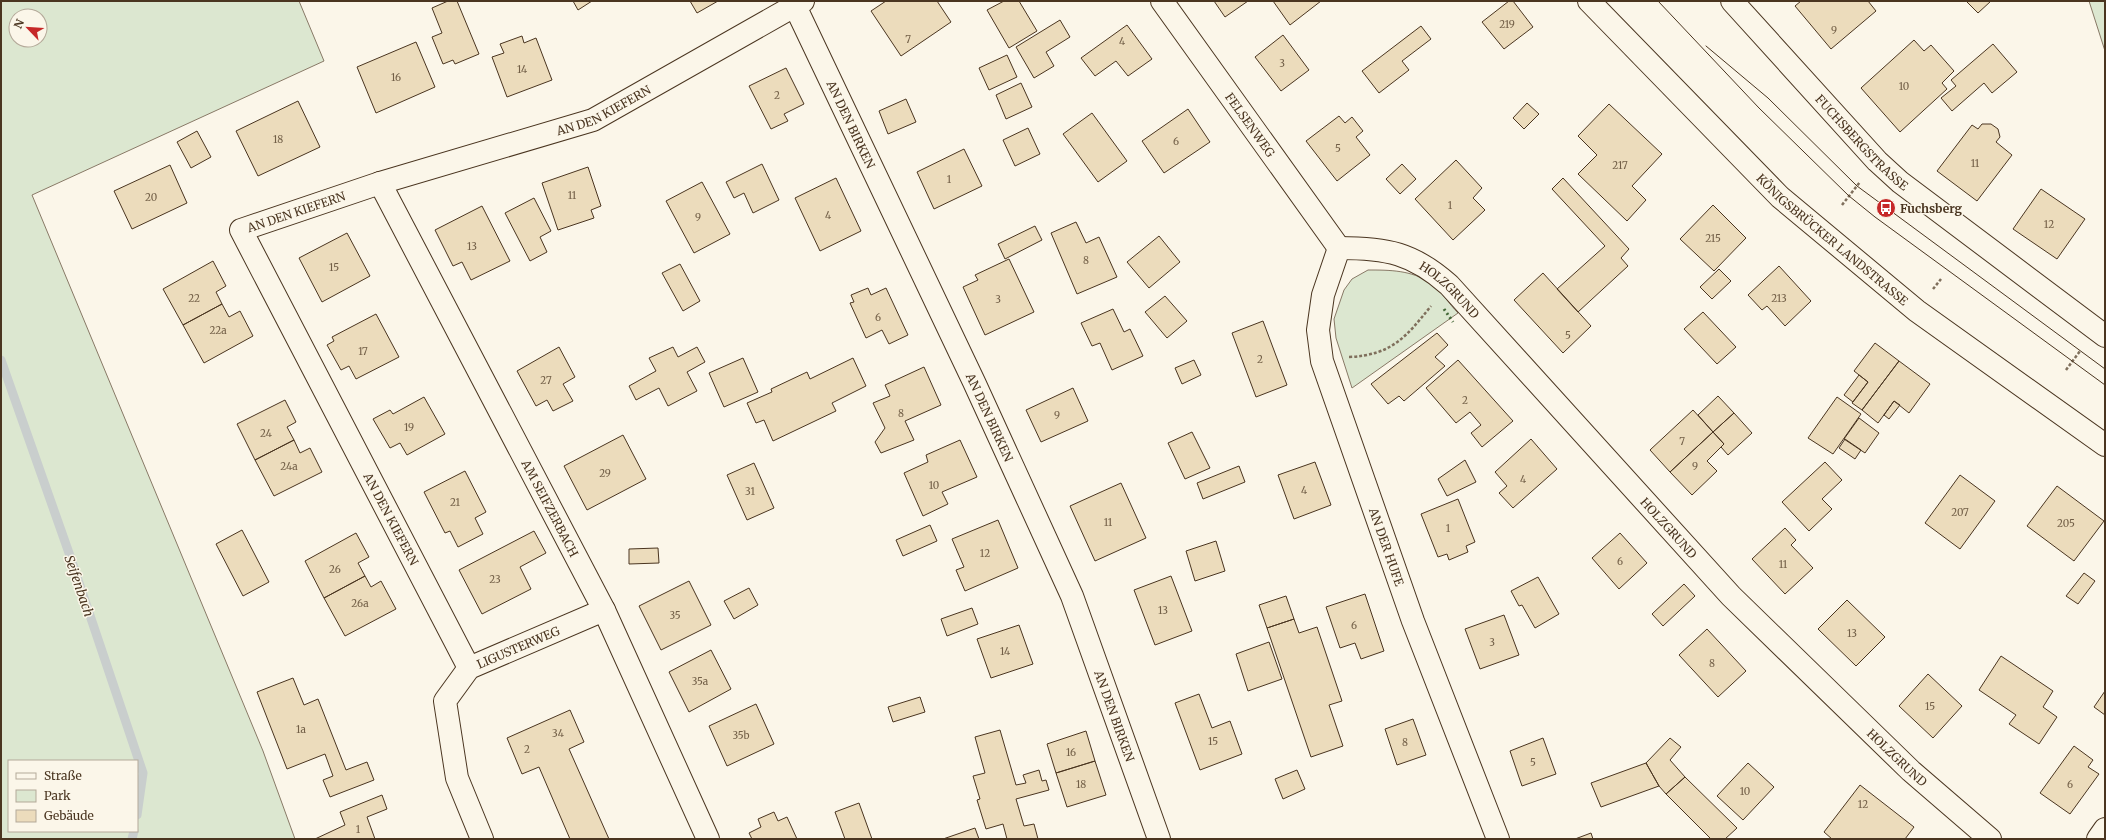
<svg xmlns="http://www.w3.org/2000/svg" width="2106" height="840" font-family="Merriweather,serif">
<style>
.green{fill:#dce7d0;stroke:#887966;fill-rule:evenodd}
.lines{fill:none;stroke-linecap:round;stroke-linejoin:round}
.stream{stroke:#c9cecd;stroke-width:9}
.building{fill:#ecdcbc;stroke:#4a3520}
.street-casing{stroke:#4a3520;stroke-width:24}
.secondary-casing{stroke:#4a3520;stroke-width:24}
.path{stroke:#7f6f5c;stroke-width:2.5;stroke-dasharray:3 2;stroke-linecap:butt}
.street{stroke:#fbf6e9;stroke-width:22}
.secondary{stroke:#fbf6e9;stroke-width:22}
.tram{stroke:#4a3520;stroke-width:1}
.hedge{stroke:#436837;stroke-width:3;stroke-dasharray:2 3;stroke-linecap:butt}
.labels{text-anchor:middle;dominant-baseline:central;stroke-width:3;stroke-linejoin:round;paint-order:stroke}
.number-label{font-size:10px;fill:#725f47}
.street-label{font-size:12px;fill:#4a3520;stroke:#fbf6e9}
.poi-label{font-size:12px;font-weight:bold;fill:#4a3520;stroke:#fbf6e9;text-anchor:start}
.water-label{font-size:13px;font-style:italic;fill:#4a3520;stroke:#fbf6e9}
</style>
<rect width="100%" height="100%" fill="#fbf6e9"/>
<path class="green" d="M1 1H299L324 61 32 195 263 751 295 839H1ZM16 16H40V40H16ZM9 761H137V831H9Z
M2089 1H2105V51Z
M1368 270C1389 270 1412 270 1430 283 1441 290 1449 304 1458 313L1352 388 1336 338 1334 319 1344 290 1352 279Z"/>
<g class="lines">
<path class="stream" d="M1 360 69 553 143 773 137 815
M132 839 134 831"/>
</g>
<path class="building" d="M448 1H457L479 54 455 64 453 60 443 64 432 37 442 33 432 8Z
M573 1H592L578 10Z
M690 1H718L697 13Z
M886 1H937L951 22 901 56 871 11Z
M1004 1H1019L1037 31 1009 48 987 10Z
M1214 1H1248L1225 17Z
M1273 1H1321L1290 25Z
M1509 1H1513L1533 27 1504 49 1482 22Z
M1801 1H1868L1876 11 1831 49 1795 6Z
M1966 1H1991L1978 13Z
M1060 20 1070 37 1046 52 1054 66 1034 78 1016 47Z
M1127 25 1152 59 1128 76 1116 61 1095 76 1081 58Z
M1421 26 1431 39 1402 61 1409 70 1379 93 1362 71Z
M1283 35 1309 70 1281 91 1255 57Z
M522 36 524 43 536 38 552 80 507 97 492 57 504 53 500 44Z
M1914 40 1924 51 1931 45 1954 71 1942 83 1947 89 1900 132 1861 88Z
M416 42 435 87 376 113 357 67Z
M1993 44 2017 72 1992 93 1984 83 1952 111 1941 98 1956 86 1951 80Z
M1007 55 1017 77 989 90 979 68Z
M786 68 804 104 784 114 788 121 771 129 749 86Z
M1021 83 1032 107 1006 119 996 95Z
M906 99 916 122 888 134 879 111Z
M298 101 320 147 258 176 236 131Z
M1527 103 1539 114 1524 129 1513 118Z
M1609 104 1662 154 1632 186 1646 200 1627 221 1578 174 1597 155 1578 136Z
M1188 109 1210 142 1164 173 1142 141Z
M1092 113 1127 161 1098 182 1063 134Z
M1339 116 1345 123 1352 117 1363 131 1356 137 1370 155 1337 181 1306 141Z
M1982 124H1991L1998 129 2000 137 1996 142 2012 155 1977 201 1937 171 1972 125 1978 129Z
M1028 128 1040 154 1015 166 1003 140Z
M197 131 211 157 191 168 177 142Z
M964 149 982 186 934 209 917 172Z
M1456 160 1482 188 1473 198 1485 210 1453 240 1415 199Z
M762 164 779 200 753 213 744 193 734 198 726 182Z
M1402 164 1416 179 1400 194 1386 179Z
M170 165 187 203 132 229 114 191Z
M588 167 601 206 591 210 594 218 558 230 542 183Z
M836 178 861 231 820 251 795 198Z
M1563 178 1629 249 1621 258 1628 266 1578 312 1557 289 1605 246 1552 189Z
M702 182 730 234 694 253 666 201Z
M2041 189 2085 219 2057 259 2013 229Z
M534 198 551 231 540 237 547 252 530 261 505 213Z
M1713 205 1746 238 1714 271 1680 239Z
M482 206 510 261 471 280 462 262 453 266 435 230Z
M1076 222 1086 243 1099 237 1117 277 1077 294 1051 233Z
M1035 226 1042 240 1005 259 998 244Z
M347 233 370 276 322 302 299 258Z
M1159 236 1180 262 1149 288 1127 262Z
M1009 259 1034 312 985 335 963 287 978 280 975 275Z
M213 261 226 286 216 292 222 304 183 325 163 289Z
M680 264 700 301 683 311 662 273Z
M1779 266 1811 301 1785 326 1767 306 1762 310 1748 295Z
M1719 269 1731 281 1712 299 1700 287Z
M1543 273 1591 326 1563 353 1514 300Z
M868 288 871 295 886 288 908 335 889 344 882 330 866 338 850 303 854 302 851 295Z
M1165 296 1187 321 1167 338 1145 312Z
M222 304 229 317 240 311 253 336 204 363 183 325Z
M1113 309 1124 332 1130 329 1143 356 1112 370 1100 343 1092 346 1081 323Z
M1703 312 1736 347 1717 364 1684 329Z
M376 314 399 357 356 379 349 366 341 370 327 345 334 341 332 337Z
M1263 321 1287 385 1256 397 1232 333Z
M1437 333 1448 345 1435 357 1445 366 1404 401 1399 396 1388 404 1371 384Z
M1875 343 1899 361 1862 410 1852 403 1868 382 1854 371Z
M559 347 575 377 563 384 573 401 553 411 547 400 536 406 517 371Z
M673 347 678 357 697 347 705 362 687 372 697 391 668 406 659 388 636 400 629 386 656 371 649 358Z
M743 358 758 392 724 407 709 373Z
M853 358 866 386 832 403 836 411 773 441 764 420 756 423 747 403 772 392 771 389 807 372 810 379Z
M1194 360 1201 375 1182 384 1175 368Z
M1458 360 1513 421 1482 447 1471 433 1481 425 1470 412 1456 423 1426 388Z
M1899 361 1930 384 1909 413 1894 401 1878 423 1862 410Z
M924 367 941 405 905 421 914 440 881 453 875 442 885 428 873 403 890 396 885 385Z
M1859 375 1868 382 1853 402 1844 395Z
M1073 388 1088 421 1041 442 1026 410Z
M1718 396 1734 413 1713 432 1698 415Z
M424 397 445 434 407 455 400 443 390 448 373 419 390 410 393 414Z
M1837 397 1861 414 1833 454 1808 438Z
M285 400 296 422 287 427 294 440 255 460 237 424Z
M1894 401 1900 405 1889 419 1884 415Z
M1693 410 1713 432 1670 472 1650 450Z
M1734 413 1752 433 1728 455 1721 447 1724 444 1713 432Z
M1859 418 1879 433 1865 453 1844 439Z
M1192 432 1210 468 1185 479 1168 443Z
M1713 432 1724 444 1707 461 1717 471 1692 495 1670 472Z
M623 435 646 479 587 510 564 466Z
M1531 439 1557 469 1513 508 1499 493 1507 486 1495 472Z
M1845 439 1861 450 1855 459 1839 448Z
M294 440 300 453 310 448 322 472 274 496 255 460Z
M960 440 977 477 942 492 948 504 923 516 904 473 928 462 926 455Z
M1465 460 1476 482 1447 496 1438 479Z
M1315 462 1331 505 1294 519 1278 475Z
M1825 462 1842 480 1822 499 1832 509 1809 531 1782 502Z
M754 463 774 508 747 520 727 475Z
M1239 466 1245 482 1203 499 1197 483Z
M465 471 486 512 475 518 483 534 458 547 450 531 445 533 424 492Z
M1960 475 1995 501 1960 549 1925 523Z
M1121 483 1146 538 1095 561 1070 506Z
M2057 486 2104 521 2074 561 2027 526Z
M1458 499 1475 542 1466 546 1468 552 1449 560 1447 554 1438 557 1421 514Z
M998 520 1018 568 965 591 956 570 964 567 952 539Z
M930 525 937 541 903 556 896 540Z
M1785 528 1796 540 1791 545 1813 568 1785 594 1752 559Z
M242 530 269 582 243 596 216 544Z
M534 531 546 553 520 567 531 589 482 614 459 570Z
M356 533 369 557 358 563 365 576 324 598 305 561Z
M1620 533 1647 563 1619 589 1592 558Z
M1216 541 1225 571 1195 581 1186 551Z
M658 548 659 563 629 564V549Z
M2084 573 2095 581 2078 604 2066 596Z
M365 576 371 587 381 581 396 609 345 636 324 598Z
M1171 576 1192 631 1155 645 1134 590Z
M1538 577 1559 614 1535 628 1522 605 1519 606 1511 591Z
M689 581 711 625 661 650 639 606Z
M1684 584 1695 596 1663 626 1652 614Z
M749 588 758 605 734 619 724 601Z
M1365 594 1384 651 1361 659 1355 643 1340 648 1326 607Z
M1286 596 1294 619 1267 628 1259 605Z
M1847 600 1885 637 1856 666 1818 629Z
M972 608 978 624 947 636 941 619Z
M1504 615 1519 655 1480 669 1465 629Z
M1294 619 1299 633 1317 627 1342 701 1329 705 1343 746 1311 757 1267 628Z
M1019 625 1033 664 991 678 977 639Z
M1707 629 1746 671 1718 697 1679 655Z
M1269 642 1282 679 1248 691 1236 654Z
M711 650 731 689 689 712 669 672Z
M2001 656 2053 691 2043 707 2057 717 2039 744 2009 724 2016 715 1979 690Z
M1928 674 1962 706 1933 738 1899 706Z
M293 678 304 705 318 699 346 770 367 762 374 780 330 797 323 780 333 776 325 754 287 769 257 692Z
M2105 691V715L2094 707Z
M1199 694 1212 728 1230 721 1242 754 1200 770 1175 703Z
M920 697 925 712 893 722 888 707Z
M756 704 774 744 727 766 709 726Z
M570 710 584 742 569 749 609 839H570L539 767 522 774 507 738Z
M1413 719 1426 755 1397 765 1385 729Z
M1000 730 1016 785 1026 783 1023 775 1039 770 1042 781 1046 780 1049 790 1016 799 1024 826 1034 824 1038 839H1007L1003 824 986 829 977 800 980 799 973 776 985 773 975 737Z
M1086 731 1095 761 1056 773 1047 744Z
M1543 738 1556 774 1522 786 1510 751Z
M1670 738 1681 747 1670 760 1685 777 1666 794 1659 786 1646 763Z
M2074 746 2093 760 2088 767 2099 774 2070 814 2040 793Z
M1095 761 1106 795 1067 807 1056 773Z
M1646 763 1659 786 1601 807 1591 783Z
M1748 763 1774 787 1743 820 1717 796Z
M1297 770 1305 789 1283 799 1275 779Z
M1685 777 1737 828 1725 839H1711L1666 794Z
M1860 785 1914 827 1905 839H1832L1824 832Z
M382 795 387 809 367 817 375 839H315L345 825 340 812Z
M859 803 872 839H845L835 812Z
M774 812 778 821 787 817 797 839H752L749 833 761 827 758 819Z
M975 828 979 839H943Z
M1591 833 1593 839H1575Z"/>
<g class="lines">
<defs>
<g id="street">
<path id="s1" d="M1162 1 1339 248"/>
<path id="s2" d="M1732 1 1877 161 1900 182 2105 336"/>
<path id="s3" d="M795 6 974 382 1072 596 1159 839"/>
<path id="s4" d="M380 183 604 610 708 839"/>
<path id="s5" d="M1339 248C1387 248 1413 253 1449 285L1731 596 1911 771 1990 839"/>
<path id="s6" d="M1339 248 1323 295 1318 330 1322 361 1413 621 1498 839"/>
<path id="s7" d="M469 668 241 230 380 183 593 120 803 1"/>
<path id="s8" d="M482 839 457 778 445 701 469 668 604 610"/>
<path d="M2098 839 2105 829"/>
</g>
<g id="secondary">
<path id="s9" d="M1589 1 1780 197 1917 311 2105 445"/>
</g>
</defs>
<use href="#street" class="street-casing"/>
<use href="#secondary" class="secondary-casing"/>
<path class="path" d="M1842 205 1860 182
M1933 289 1941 279
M1349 357C1392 355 1406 337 1431 306
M2066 370 2080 351"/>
<use href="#street" class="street"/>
<use href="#secondary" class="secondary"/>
<path class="tram" d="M1658 1 1759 108 1849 196 1875 217 2105 385
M1706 46 1768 98 1857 186 2105 369"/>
<path class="hedge" d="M1444 309 1453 322"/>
</g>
<defs>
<symbol id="bus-disc" viewBox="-11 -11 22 22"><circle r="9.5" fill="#c62828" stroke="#fbf6e9"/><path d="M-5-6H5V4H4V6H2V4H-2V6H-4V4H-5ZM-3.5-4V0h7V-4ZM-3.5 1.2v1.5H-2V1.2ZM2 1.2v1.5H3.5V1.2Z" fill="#fff"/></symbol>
</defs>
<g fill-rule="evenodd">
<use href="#bus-disc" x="1875" y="197" width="22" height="22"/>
</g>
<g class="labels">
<g class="number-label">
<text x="1507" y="24">219</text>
<text x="1834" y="30">9</text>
<text x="908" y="39">7</text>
<text x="1122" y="41">4</text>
<text x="1282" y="63">3</text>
<text x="522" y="69">14</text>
<text x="396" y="77">16</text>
<text x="1904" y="86">10</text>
<text x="777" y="95">2</text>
<text x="278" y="139">18</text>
<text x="1176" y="141">6</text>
<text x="1338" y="148">5</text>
<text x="1975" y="163">11</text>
<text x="1620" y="165">217</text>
<text x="949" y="179">1</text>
<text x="572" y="195">11</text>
<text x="151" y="197">20</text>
<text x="1450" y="205">1</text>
<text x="828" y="215">4</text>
<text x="698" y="217">9</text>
<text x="2049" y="224">12</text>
<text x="1713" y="238">215</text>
<text x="472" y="246">13</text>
<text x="1086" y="260">8</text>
<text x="334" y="267">15</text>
<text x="194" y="298">22</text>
<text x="1779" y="298">213</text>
<text x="998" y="299">3</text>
<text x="878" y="317">6</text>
<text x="218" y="330">22a</text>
<text x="1568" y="335">5</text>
<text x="363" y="351">17</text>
<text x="1260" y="359">2</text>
<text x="546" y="380">27</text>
<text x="1465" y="400">2</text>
<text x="901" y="413">8</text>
<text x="1057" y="415">9</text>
<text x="409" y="427">19</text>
<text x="266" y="433">24</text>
<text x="1682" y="441">7</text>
<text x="289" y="466">24a</text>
<text x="1695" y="466">9</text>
<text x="605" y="473">29</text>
<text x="1523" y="479">4</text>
<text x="934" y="485">10</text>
<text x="1304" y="490">4</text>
<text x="750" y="491">31</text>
<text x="455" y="502">21</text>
<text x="1960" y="512">207</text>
<text x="1108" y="522">11</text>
<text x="2066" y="523">205</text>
<text x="1448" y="528">1</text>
<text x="985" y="553">12</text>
<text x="1620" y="561">6</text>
<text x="1783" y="564">11</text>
<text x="335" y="569">26</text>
<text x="495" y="579">23</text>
<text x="360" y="603">26a</text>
<text x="1163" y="610">13</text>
<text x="675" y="615">35</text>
<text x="1354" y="625">6</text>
<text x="1852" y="633">13</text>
<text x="1492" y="642">3</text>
<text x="1005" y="651">14</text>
<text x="1712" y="663">8</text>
<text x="700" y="681">35a</text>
<text x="1930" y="706">15</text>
<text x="301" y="729">1a</text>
<text x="558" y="733">34</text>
<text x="741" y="735">35b</text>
<text x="1213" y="741">15</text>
<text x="1405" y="742">8</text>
<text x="527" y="749">2</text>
<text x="1071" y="752">16</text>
<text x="1533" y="762">5</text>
<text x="1081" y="784">18</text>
<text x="2070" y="784">6</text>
<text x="1745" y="791">10</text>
<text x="1863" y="804">12</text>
<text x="358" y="829">1</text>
</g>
<g class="street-label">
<text stroke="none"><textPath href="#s7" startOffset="876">AN DEN KIEFERN</textPath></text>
<text stroke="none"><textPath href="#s3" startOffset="131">AN DEN BIRKEN</textPath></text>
<text stroke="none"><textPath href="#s1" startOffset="152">FELSENWEG</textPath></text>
<text stroke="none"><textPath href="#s2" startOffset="192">FUCHSBERGSTRASSE</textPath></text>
<text stroke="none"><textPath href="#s7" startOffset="552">AN DEN KIEFERN</textPath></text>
<text stroke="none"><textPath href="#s9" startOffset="341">KÖNIGSBRÜCKER LANDSTRASSE</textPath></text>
<text stroke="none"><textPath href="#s5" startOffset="123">HOLZGRUND</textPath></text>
<text stroke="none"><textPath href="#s3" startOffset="455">AN DEN BIRKEN</textPath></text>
<text stroke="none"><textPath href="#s4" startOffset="367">AM SEIFZERBACH</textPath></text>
<text transform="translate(391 519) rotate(62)">AN DEN KIEFERN</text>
<text stroke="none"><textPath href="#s5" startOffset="447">HOLZGRUND</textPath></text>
<text stroke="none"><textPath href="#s6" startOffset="313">AN DER HUFE</textPath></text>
<text stroke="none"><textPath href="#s8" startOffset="238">LIGUSTERWEG</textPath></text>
<text stroke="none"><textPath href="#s3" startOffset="779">AN DEN BIRKEN</textPath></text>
<text stroke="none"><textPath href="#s5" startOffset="771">HOLZGRUND</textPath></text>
</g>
<g class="poi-label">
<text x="1900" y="208">Fuchsberg</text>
</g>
<g class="water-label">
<text transform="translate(79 586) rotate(71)">Seifenbach</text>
</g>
</g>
<rect width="2106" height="840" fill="none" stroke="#4a3520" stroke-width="4"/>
<rect x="8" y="760" width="130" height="72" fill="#fbf6e9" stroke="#b4a999"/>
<rect x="16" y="773" width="20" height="6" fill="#fbf6e9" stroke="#b4a999"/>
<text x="44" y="780" font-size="12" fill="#4a3520">Straße</text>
<rect x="16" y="790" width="20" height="12" fill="#dce7d0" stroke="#b4a999"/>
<text x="44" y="800" font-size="12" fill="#4a3520">Park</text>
<rect x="16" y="810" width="20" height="12" fill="#ecdcbc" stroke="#b4a999"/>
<text x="44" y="820" font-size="12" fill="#4a3520">Gebäude</text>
<g transform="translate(28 28) rotate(295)"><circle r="19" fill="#fbf6e9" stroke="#b4a999"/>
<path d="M0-3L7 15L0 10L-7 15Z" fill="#c62828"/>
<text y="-6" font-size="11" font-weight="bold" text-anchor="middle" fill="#4a3520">N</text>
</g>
</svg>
